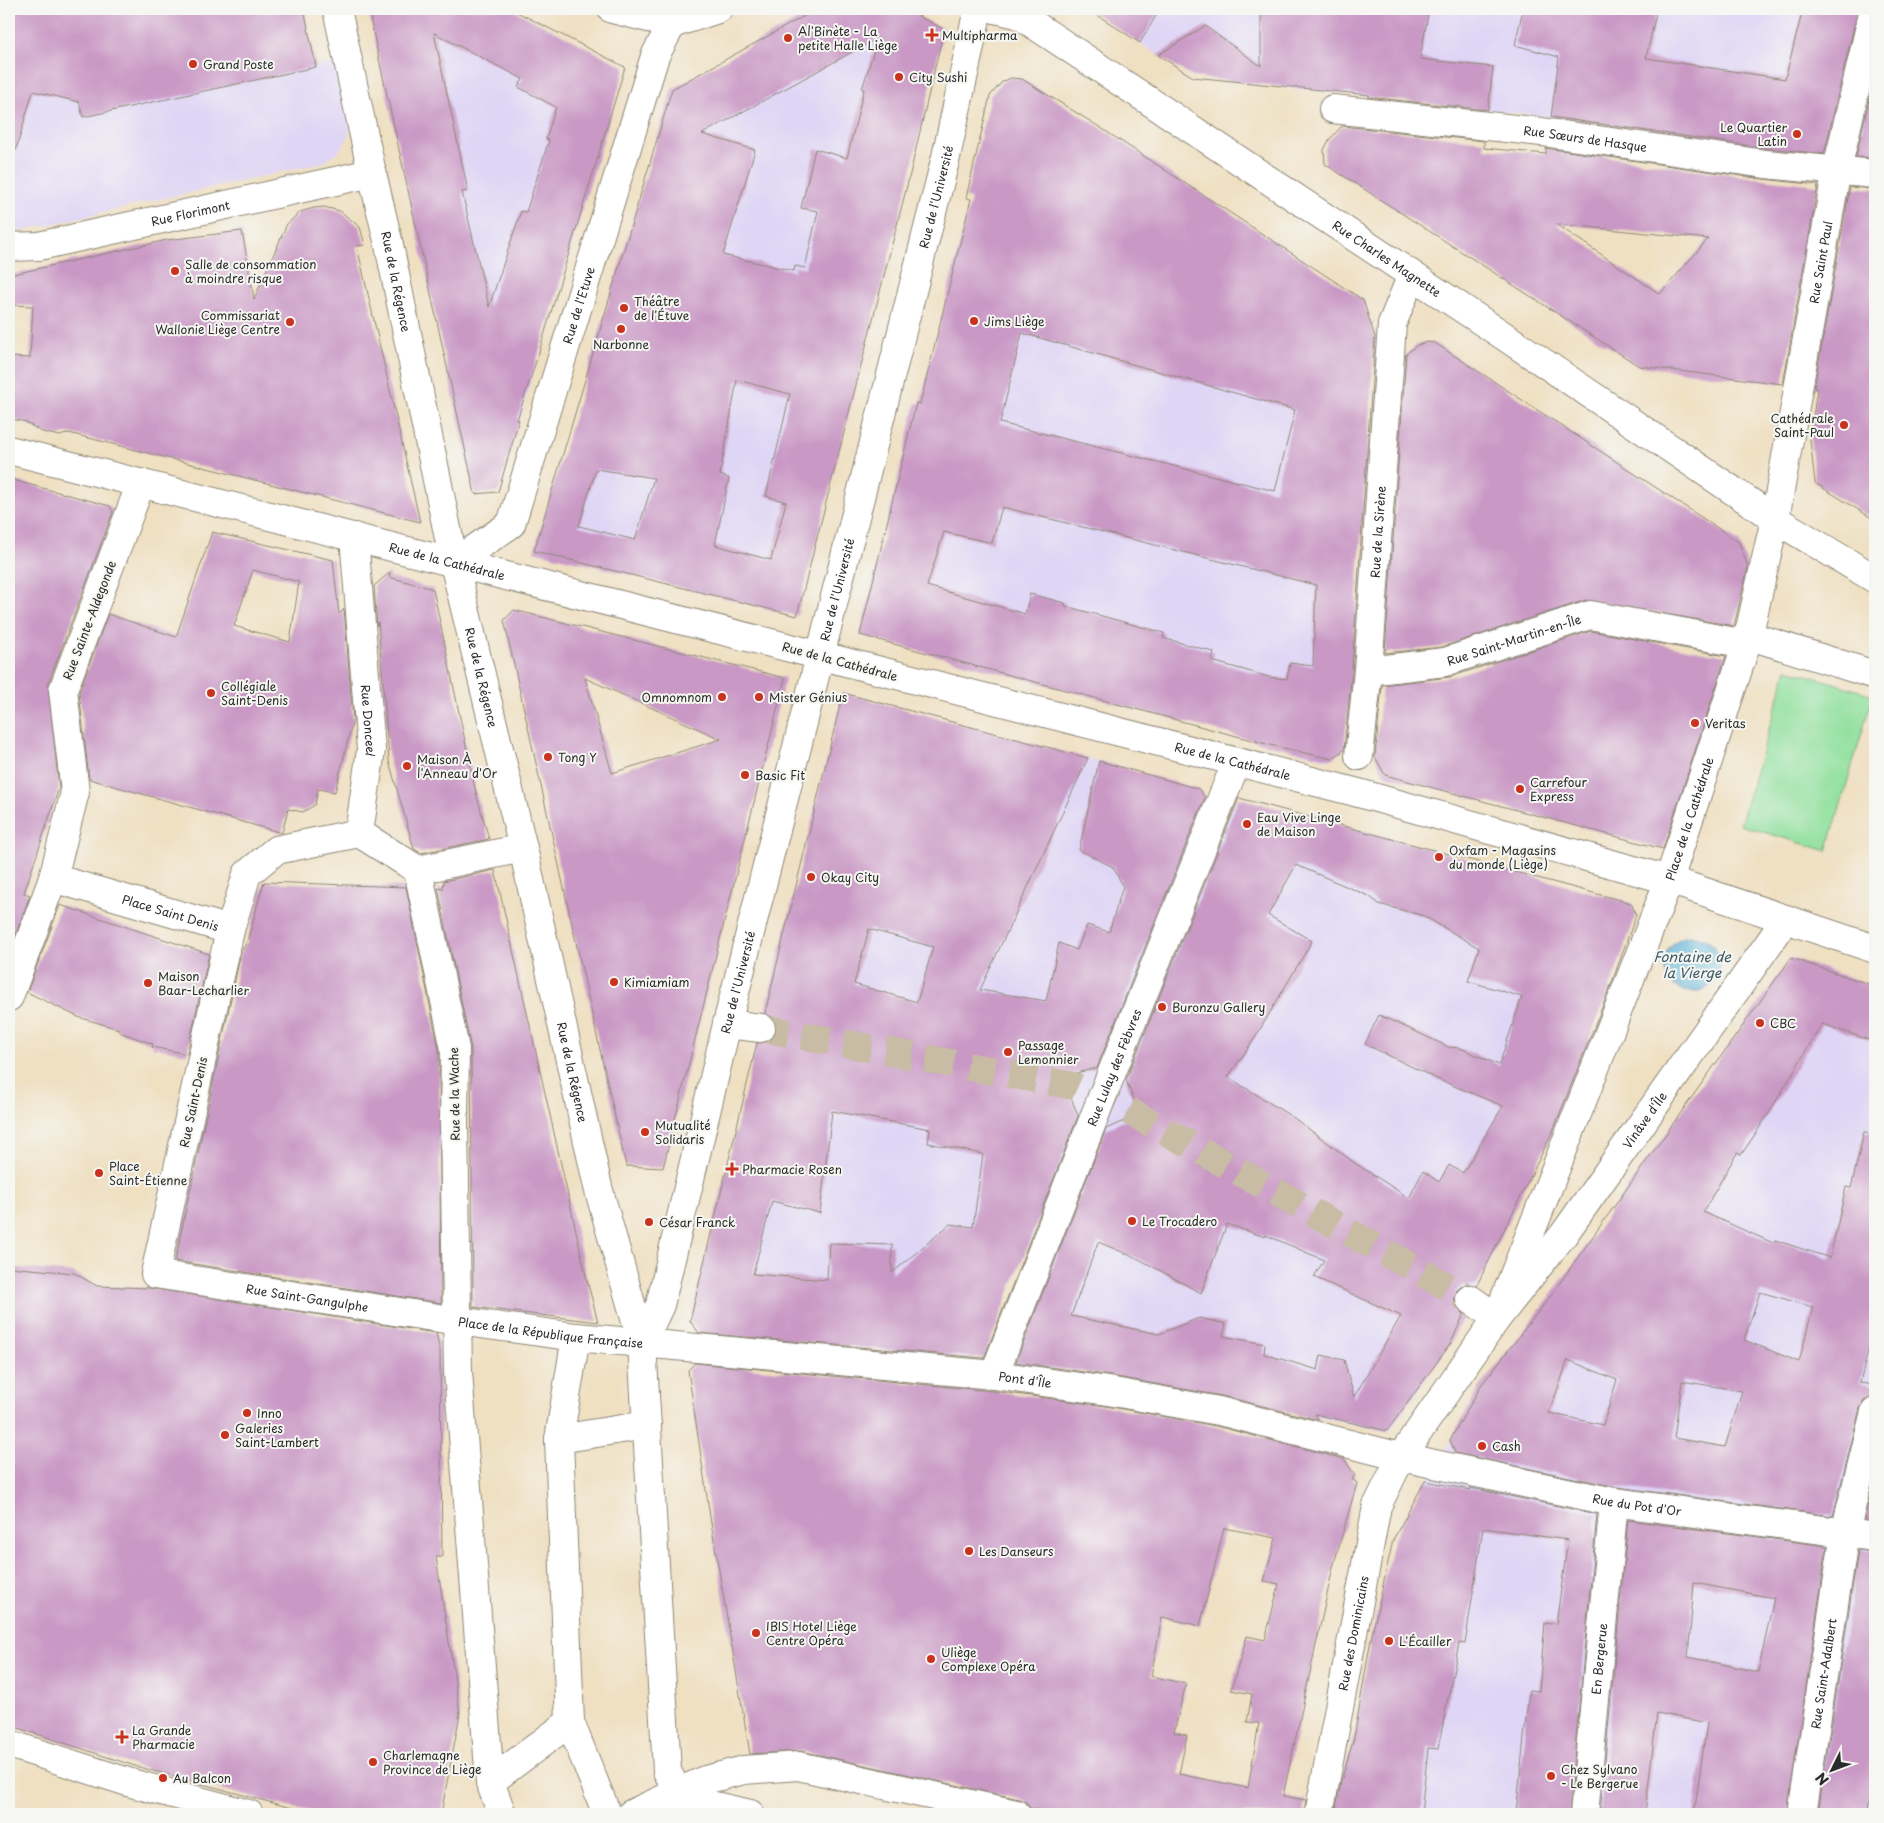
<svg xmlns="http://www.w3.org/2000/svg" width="1884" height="1823" font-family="'Playpen Sans',sans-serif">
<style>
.built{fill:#dfd5f5}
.green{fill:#91e09e;stroke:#5e8664}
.water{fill:#5cb2d8;stroke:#446e82}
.building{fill:#c998c5;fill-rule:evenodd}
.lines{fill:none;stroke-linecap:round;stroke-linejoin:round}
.pedestrian-tunnel{stroke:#c8bca4;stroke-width:28;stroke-dasharray:28 14;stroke-linecap:butt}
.pedestrian-casing{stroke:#8d8676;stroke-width:30}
.minor-casing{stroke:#8d8676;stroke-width:30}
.tertiary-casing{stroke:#8d8676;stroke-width:30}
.pedestrian{stroke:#fff;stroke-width:28}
.minor{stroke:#fff;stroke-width:28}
.tertiary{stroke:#fff;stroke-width:28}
.poi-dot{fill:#c8321e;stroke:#f6f6f2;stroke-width:2}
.labels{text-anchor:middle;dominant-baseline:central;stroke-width:4;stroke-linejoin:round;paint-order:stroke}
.poi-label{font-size:12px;fill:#2b2b2b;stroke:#f6f6f2;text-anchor:start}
.street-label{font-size:12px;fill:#2b2b2b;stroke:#f6f6f2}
.water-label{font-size:14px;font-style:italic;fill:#3c5a68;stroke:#f6f6f2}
</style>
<rect width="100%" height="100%" fill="#f6f6f2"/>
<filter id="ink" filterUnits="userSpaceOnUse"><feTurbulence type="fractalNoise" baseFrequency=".02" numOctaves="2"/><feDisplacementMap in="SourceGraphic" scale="10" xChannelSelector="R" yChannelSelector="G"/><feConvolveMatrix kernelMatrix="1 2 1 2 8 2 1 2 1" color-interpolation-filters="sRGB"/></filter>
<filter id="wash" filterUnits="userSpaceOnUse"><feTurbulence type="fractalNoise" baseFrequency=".0096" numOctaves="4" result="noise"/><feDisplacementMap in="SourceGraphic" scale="20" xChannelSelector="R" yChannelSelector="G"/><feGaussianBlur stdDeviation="1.12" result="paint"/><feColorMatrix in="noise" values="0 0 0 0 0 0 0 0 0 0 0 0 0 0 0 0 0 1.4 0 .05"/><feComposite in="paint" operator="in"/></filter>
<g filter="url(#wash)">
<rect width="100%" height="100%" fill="#efe0c2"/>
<path class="built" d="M11 9H304L316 66 335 62 351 126 347 140 339 151 324 162 21 231H9V15Z
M368 9H511L625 67 498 492 475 494Z
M817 9H904L939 27 943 35 910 174 797 616 541 553 536 548V545L643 188 696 76Z
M1088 9H1857L1820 155 1812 161 1652 131 1551 117 1192 77Z
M1875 57V161L1852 157Z
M1012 78 1022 79 1101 128 1363 300 1374 333 1343 751 1330 760 860 635 916 403 920 404 971 199 966 197 990 96 1000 84Z
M843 693 1199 789 1206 799 1113 1068 1126 1074 1234 802 1239 798 1631 903 1636 915 1597 1021 1532 1171 1451 1343 1389 1432 1131 1377 1017 1365 1015 1363 1062 1234 1104 1133 1078 1123 985 1352 973 1359 699 1332 690 1321Z
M1791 958 1875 986V1814H1334L1354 1738 1373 1628 1393 1540 1462 1421Z"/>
<path class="green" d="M1787 669 1873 695 1827 851 1740 825Z"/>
<path class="water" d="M1664 964a28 28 0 1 1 56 0a28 28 0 1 1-56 0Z"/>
<g id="blocks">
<path class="building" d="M9 9H304L316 67 83 117 79 102 33 91 16 150 9 148Z
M368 9H511L625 67 539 352 517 420H519L498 492 475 494ZM434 33 523 79 518 87 556 107 546 139 549 140 526 212 521 211 489 307 462 192 468 191Z
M817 9H930L918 16 944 29 910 174 797 616 534 551 672 89ZM878 38 862 89H864L847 158 815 149 801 208 818 211 805 268 795 266 794 271 723 255 755 150 702 134ZM737 380 790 394 766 496 786 502 771 560 715 545 729 478 720 475ZM596 469 654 478 635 540 579 526Z
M1088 9H1160L1140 43Z
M1261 9H1429L1420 59 1493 67 1488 110 1368 97 1370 95 1193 77 1158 55 1205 26 1261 66Z
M1523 9H1657L1646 58 1785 79 1803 9H1858L1824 154 1767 148 1551 117 1559 57 1515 45Z
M1875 73V158L1856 157Z
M1011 78 1022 79 1101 128 1363 300 1375 337 1352 670 1344 750 1332 759 1270 745 860 635 916 403 920 404 971 199 966 198 990 96 1002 82ZM1022 333 1295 410 1275 491 1000 423ZM1002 507 1316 585 1313 666 1290 663 1287 679 1269 677 1212 661 1214 652 1163 638 1164 633 1065 606V603L1030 594 1025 614 927 586 944 532 992 543Z
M1342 126 1484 141V148L1546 154V148L1763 179 1818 185 1783 384 1639 366 1325 164 1324 150 1329 140ZM1556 224 1708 239 1660 294Z
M1850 187 1875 189V520L1815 483 1810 439 1817 389 1814 388Z
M324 207 340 211 360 227 365 245 357 246 420 522 69 433 60 436 42 432 25 422 9 418V357L30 358 33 306 9 305V275L167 240 242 231 254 299 287 224 300 212 314 208Z
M1427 342 1435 343 1739 542 1748 567 1734 626 1586 600 1442 647 1385 653 1406 354 1417 345Z
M9 479 110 506 113 512 48 684 59 788 24 893 30 895 9 953Z
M212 532 333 560 339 614 344 609 353 720 335 792 318 789 315 805 303 812 288 809 282 833 89 779 79 692 108 614 176 637ZM253 570 299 582 290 642 234 626Z
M390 572 389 577 433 589 476 793 489 839 421 853 414 849 389 761 378 622 377 626 374 586Z
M514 610 785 678 663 1168 626 1166 504 620ZM585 678 721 739 612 773Z
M1591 631 1726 656 1663 849 1385 775 1375 757 1382 685 1450 677Z
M843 693 1088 758 980 990 1046 1001 1059 943 1077 950 1087 925 1109 932 1123 886 1113 867 1079 850 1099 761 1199 789 1205 797 1097 1068 1063 1076 1078 1116 984 1358 699 1333 690 1321 757 1043 768 1042 773 1038 776 1030 775 1021 765 1013ZM869 929 933 947 917 1002 854 984ZM832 1111 930 1129 928 1143 983 1154 973 1227 950 1224 892 1273V1245L829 1243 827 1280 753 1274 772 1201 820 1213Z
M1239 798 1631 903 1636 915 1611 985 1552 1133 1477 1285H1464L1457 1290 1454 1298 1456 1305 1464 1314 1451 1343 1387 1431 1315 1414 1319 1420 1222 1396 1111 1376 1016 1362 1106 1129 1139 1114 1126 1080ZM1296 865 1369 896 1379 904 1424 916 1479 948 1468 981 1522 997 1499 1065 1460 1048 1449 1047 1379 1015 1365 1044 1437 1079 1503 1106 1463 1173 1449 1165 1439 1182 1423 1171 1409 1198 1355 1163 1294 1118 1228 1077 1255 1038 1312 941 1268 915ZM1227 1224 1265 1237 1266 1235 1324 1260 1314 1277 1401 1316 1354 1397 1344 1360 1321 1355 1318 1370 1264 1354 1265 1344 1223 1336 1226 1324 1199 1318 1159 1334 1071 1316 1098 1242 1139 1259 1201 1293Z
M495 870 587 1280 598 1322 473 1307 471 1049 438 888 443 889 444 881Z
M264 882 406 887 439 1050 441 1303 175 1261 241 952 247 942Z
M60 905 209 954 187 1054 152 1047 153 1044 119 1032V1029L78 1017 27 992Z
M1791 958 1875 986V1042L1822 1024 1766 1118 1741 1155 1737 1153 1703 1212 1773 1243 1775 1240 1830 1258 1846 1187 1851 1188 1864 1132 1875 1133V1323L1860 1383 1875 1385V1397L1864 1401 1860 1408 1833 1516 1617 1487 1455 1453 1450 1440 1482 1384 1549 1298ZM1760 1292 1813 1307 1799 1362 1744 1340ZM1568 1360 1617 1380 1603 1425 1549 1413ZM1682 1381 1742 1391 1725 1447 1674 1438Z
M9 1267 74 1273 97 1286 149 1288 436 1333 440 1351 442 1557H436L460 1714 441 1814H328L288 1807 135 1766 9 1725Z
M695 1363 992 1391 1106 1406 1216 1426 1344 1459 1355 1475 1352 1479 1357 1483 1333 1567 1283 1796 1306 1800 1304 1814H1058L1030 1808 1026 1802 1019 1799 801 1751 750 1754 711 1523 688 1370ZM1224 1528 1276 1538 1264 1581 1279 1584 1265 1640 1247 1636 1231 1690 1252 1694 1247 1722 1259 1723 1248 1788 1179 1774 1187 1735 1174 1732 1186 1684 1151 1676 1162 1617 1200 1626Z
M1875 1475V1521L1864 1520Z
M1425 1481 1471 1490 1470 1488 1597 1514 1569 1814H1516L1529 1690 1539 1691 1545 1622 1556 1624 1568 1540 1483 1528 1465 1644 1459 1643 1438 1749 1428 1748 1421 1814H1335L1341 1781 1354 1738 1371 1639 1393 1540Z
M1628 1520 1827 1546 1787 1814H1694L1707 1723 1657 1713 1645 1814H1600ZM1694 1583 1774 1598 1758 1672 1688 1657Z
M1858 1550 1875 1552V1778L1866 1814H1818Z"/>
</g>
</g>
<g filter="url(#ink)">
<use href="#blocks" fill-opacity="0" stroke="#8d8676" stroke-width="1"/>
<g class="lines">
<path class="pedestrian-tunnel" d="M761 1028 1074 1086 1127 1110 1470 1299"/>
<defs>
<g id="pedestrian">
<path id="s1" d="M1333 109 1542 132 1765 164 1875 174"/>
<path d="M1747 635 1875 675"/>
<path id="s2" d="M822 656 1355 792 1669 880 1875 949"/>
<path d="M418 870 455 1049 454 1122 458 1372 490 1782 502 1814"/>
<path id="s3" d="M230 930 155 1274 458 1321 576 1337 994 1375 1108 1391 1219 1411 1401 1457 1614 1502 1875 1537"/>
<path d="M9 997 53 878"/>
<path d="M727 1024 761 1028"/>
<path d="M1470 1299 1497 1318"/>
<path id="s4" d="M1497 1318 1669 880 1747 642 1775 519 1837 169 1874 9"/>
<path d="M576 1337 559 1439 570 1722 607 1814"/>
<path id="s5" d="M994 1375 1102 1097 1236 763"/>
<path d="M559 1439 647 1425"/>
<path d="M9 1744 131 1783 249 1814"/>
<path d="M490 1782 570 1722"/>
<path d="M631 1814 705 1780 744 1770 798 1766 1016 1814"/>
<path id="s6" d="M1319 1814 1377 1506 1401 1457 1497 1318 1564 1234 1786 919"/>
<path id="s7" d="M1584 1814 1614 1502"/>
<path id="s8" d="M1802 1814 1845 1532 1875 1412"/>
</g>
<g id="minor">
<path id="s9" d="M337 9 372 173 389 245 454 563 523 848 598 1187 642 1343 667 1771 678 1793 688 1800 750 1814"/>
<path id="s10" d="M995 9 1018 14 1501 334 1775 519 1875 579"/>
<path id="s11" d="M9 247 39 246 372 173"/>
<path id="s12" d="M9 450 822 656"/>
<path id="s13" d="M141 483 63 690 75 792 53 878 230 930 247 874 276 850 359 833"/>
<path id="s14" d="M354 537 371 750 359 833"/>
<path id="s15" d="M454 563 511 524 655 56 672 24"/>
<path id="s16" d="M1368 671 1445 662 1590 615 1730 641"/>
<path id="s17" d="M1359 756 1368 671 1392 324 1412 275"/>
<path d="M359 833 418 870 523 848"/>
<path id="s18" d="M642 1343 660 1305 727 1024 946 157 978 9"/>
</g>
<path id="tertiary" d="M612 9 672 24 718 9"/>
</defs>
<use href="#pedestrian" class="pedestrian-casing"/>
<use href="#minor" class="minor-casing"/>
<use href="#tertiary" class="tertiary-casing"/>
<use href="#pedestrian" class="pedestrian"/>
<use href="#minor" class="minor"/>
<use href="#tertiary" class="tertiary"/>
</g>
</g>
<g class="poi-dot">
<path d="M929.5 27.5h5v5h5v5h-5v5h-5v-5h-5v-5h5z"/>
<circle cx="788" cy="38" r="5"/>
<circle cx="193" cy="64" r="5"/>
<circle cx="899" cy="77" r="5"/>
<circle cx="1797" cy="134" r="5"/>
<circle cx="175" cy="271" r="5"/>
<circle cx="624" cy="308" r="5"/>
<circle cx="974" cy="321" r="5"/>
<circle cx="290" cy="322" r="5"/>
<circle cx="621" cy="329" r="5"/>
<circle cx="1844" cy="425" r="5"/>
<circle cx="211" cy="693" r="5"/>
<circle cx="722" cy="697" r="5"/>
<circle cx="759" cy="697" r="5"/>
<circle cx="1695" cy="723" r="5"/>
<circle cx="548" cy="757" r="5"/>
<circle cx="407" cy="766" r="5"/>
<circle cx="745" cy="775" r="5"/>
<circle cx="1520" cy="789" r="5"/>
<circle cx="1247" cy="824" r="5"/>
<circle cx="1439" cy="857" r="5"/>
<circle cx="811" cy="877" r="5"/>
<circle cx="614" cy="982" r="5"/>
<circle cx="148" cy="983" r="5"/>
<circle cx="1162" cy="1007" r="5"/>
<circle cx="1760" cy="1023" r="5"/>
<circle cx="1008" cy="1052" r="5"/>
<circle cx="645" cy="1132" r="5"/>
<path d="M729.5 1161.5h5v5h5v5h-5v5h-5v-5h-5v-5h5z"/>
<circle cx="99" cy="1173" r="5"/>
<circle cx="1132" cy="1221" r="5"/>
<circle cx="649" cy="1222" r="5"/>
<circle cx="247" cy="1413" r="5"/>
<circle cx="225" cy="1435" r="5"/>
<circle cx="1482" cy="1446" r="5"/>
<circle cx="969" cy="1551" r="5"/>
<circle cx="756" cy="1633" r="5"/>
<circle cx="1389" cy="1641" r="5"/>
<circle cx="931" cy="1659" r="5"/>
<path d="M119.5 1729.5h5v5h5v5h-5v5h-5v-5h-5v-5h5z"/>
<circle cx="373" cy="1762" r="5"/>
<circle cx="1551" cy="1776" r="5"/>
<circle cx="163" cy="1778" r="5"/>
</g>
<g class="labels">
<g class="poi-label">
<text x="798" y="31">Al'Binète - La<tspan x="798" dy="14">petite Halle Liège</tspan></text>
<text x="942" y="35">Multipharma</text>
<text x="203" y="64">Grand Poste</text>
<text x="909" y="77">City Sushi</text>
<text x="1787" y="127" text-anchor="end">Le Quartier<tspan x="1787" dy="14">Latin</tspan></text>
<text x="185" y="264">Salle de consommation<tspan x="185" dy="14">à moindre risque</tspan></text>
<text x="634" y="301">Théâtre<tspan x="634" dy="14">de l'Étuve</tspan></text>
<text x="280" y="315" text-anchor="end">Commissariat<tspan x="280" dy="14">Wallonie Liège Centre</tspan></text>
<text x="984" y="321">Jims Liège</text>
<text x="621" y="344" text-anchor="middle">Narbonne</text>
<text x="1834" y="418" text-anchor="end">Cathédrale<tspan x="1834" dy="14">Saint-Paul</tspan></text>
<text x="221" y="686">Collégiale<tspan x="221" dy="14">Saint-Denis</tspan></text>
<text x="712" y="697" text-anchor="end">Omnomnom</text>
<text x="769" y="697">Mister Génius</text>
<text x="1705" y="723">Veritas</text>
<text x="558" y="757">Tong Y</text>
<text x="417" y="759">Maison À<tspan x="417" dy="14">l'Anneau d'Or</tspan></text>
<text x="755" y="775">Basic Fit</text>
<text x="1530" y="782">Carrefour<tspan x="1530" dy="14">Express</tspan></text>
<text x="1257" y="817">Eau Vive Linge<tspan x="1257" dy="14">de Maison</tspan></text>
<text x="1449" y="850">Oxfam - Magasins<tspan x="1449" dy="14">du monde (Liège)</tspan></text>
<text x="821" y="877">Okay City</text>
<text x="158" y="976">Maison<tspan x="158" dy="14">Baar-Lecharlier</tspan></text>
<text x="624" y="982">Kimiamiam</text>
<text x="1172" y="1007">Buronzu Gallery</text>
<text x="1770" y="1023">CBC</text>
<text x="1018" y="1045">Passage<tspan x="1018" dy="14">Lemonnier</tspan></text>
<text x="655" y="1125">Mutualité<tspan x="655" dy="14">Solidaris</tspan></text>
<text x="109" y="1166">Place<tspan x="109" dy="14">Saint-Étienne</tspan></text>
<text x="742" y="1169">Pharmacie Rosen</text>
<text x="1142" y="1221">Le Trocadero</text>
<text x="659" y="1222">César Franck</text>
<text x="257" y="1413">Inno</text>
<text x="235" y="1428">Galeries<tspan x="235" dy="14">Saint-Lambert</tspan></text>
<text x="1492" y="1446">Cash</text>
<text x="979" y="1551">Les Danseurs</text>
<text x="766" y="1626">IBIS Hotel Liège<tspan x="766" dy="14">Centre Opéra</tspan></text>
<text x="1399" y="1641">L'Écailler</text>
<text x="941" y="1652">Uliège<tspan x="941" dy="14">Complexe Opéra</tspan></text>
<text x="132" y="1730">La Grande<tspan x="132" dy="14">Pharmacie</tspan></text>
<text x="383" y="1755">Charlemagne<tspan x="383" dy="14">Province de Liège</tspan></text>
<text x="1561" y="1769">Chez Sylvano<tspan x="1561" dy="14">- Le Bergerue</tspan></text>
<text x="173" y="1778">Au Balcon</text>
</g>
<g class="street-label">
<text stroke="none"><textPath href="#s1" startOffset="254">Rue Sœurs de Hasque</textPath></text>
<text stroke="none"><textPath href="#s18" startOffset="1184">Rue de l'Université</textPath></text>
<text stroke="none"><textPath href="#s11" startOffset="185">Rue Florimont</textPath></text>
<text stroke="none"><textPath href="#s10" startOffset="466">Rue Charles Magnette</textPath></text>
<text stroke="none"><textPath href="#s4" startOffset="1108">Rue Saint Paul</textPath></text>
<text stroke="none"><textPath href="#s9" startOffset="279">Rue de la Régence</textPath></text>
<text stroke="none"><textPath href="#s15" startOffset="298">Rue de l'Etuve</textPath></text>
<text stroke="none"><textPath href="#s17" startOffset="225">Rue de la Sirène</textPath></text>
<text stroke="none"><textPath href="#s12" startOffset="452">Rue de la Cathédrale</textPath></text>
<text stroke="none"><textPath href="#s18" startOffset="779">Rue de l'Université</textPath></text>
<text transform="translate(89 620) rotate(-69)">Rue Sainte-Aldegonde</text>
<text stroke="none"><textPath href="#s16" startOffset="150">Rue Saint-Martin-en-Île</textPath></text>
<text transform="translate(840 661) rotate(15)">Rue de la Cathédrale</text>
<text stroke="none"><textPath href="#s9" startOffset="684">Rue de la Régence</textPath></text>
<text stroke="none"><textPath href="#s14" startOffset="184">Rue Donceel</textPath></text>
<text stroke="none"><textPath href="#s2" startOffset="424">Rue de la Cathédrale</textPath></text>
<text stroke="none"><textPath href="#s4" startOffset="535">Place de la Cathédrale</textPath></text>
<text stroke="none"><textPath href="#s13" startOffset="535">Place Saint Denis</textPath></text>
<text stroke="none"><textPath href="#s18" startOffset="374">Rue de l'Université</textPath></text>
<text stroke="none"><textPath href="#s5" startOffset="330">Rue Lulay des Fèbvres</textPath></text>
<text stroke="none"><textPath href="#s9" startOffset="1089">Rue de la Régence</textPath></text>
<text transform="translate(454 1094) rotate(-91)">Rue de la Wache</text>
<text transform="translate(193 1102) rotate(-78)">Rue Saint-Denis</text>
<text stroke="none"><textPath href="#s6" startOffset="784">Vinâve d'Île</textPath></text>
<text stroke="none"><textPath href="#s3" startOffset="506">Rue Saint-Gangulphe</textPath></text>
<text stroke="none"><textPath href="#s3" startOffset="752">Place de la République Française</textPath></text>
<text stroke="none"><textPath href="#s3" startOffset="1229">Pont d'Île</textPath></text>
<text stroke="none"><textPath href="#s3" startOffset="1854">Rue du Pot d'Or</textPath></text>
<text stroke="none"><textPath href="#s6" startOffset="184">Rue des Dominicains</textPath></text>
<text stroke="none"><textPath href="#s7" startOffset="156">En Bergerue</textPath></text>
<text stroke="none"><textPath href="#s8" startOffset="142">Rue Saint-Adalbert</textPath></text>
</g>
<g class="water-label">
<text x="1692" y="956">Fontaine de<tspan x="1692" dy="16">la Vierge</tspan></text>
</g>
</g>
<rect width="1884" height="1823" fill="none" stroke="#f6f6f2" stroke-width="30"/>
<g transform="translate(1832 1770) rotate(228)" stroke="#f6f6f2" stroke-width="4" paint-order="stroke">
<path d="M0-4L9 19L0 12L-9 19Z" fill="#2b2b2b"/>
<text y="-8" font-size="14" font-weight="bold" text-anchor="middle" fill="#2b2b2b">N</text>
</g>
</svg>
